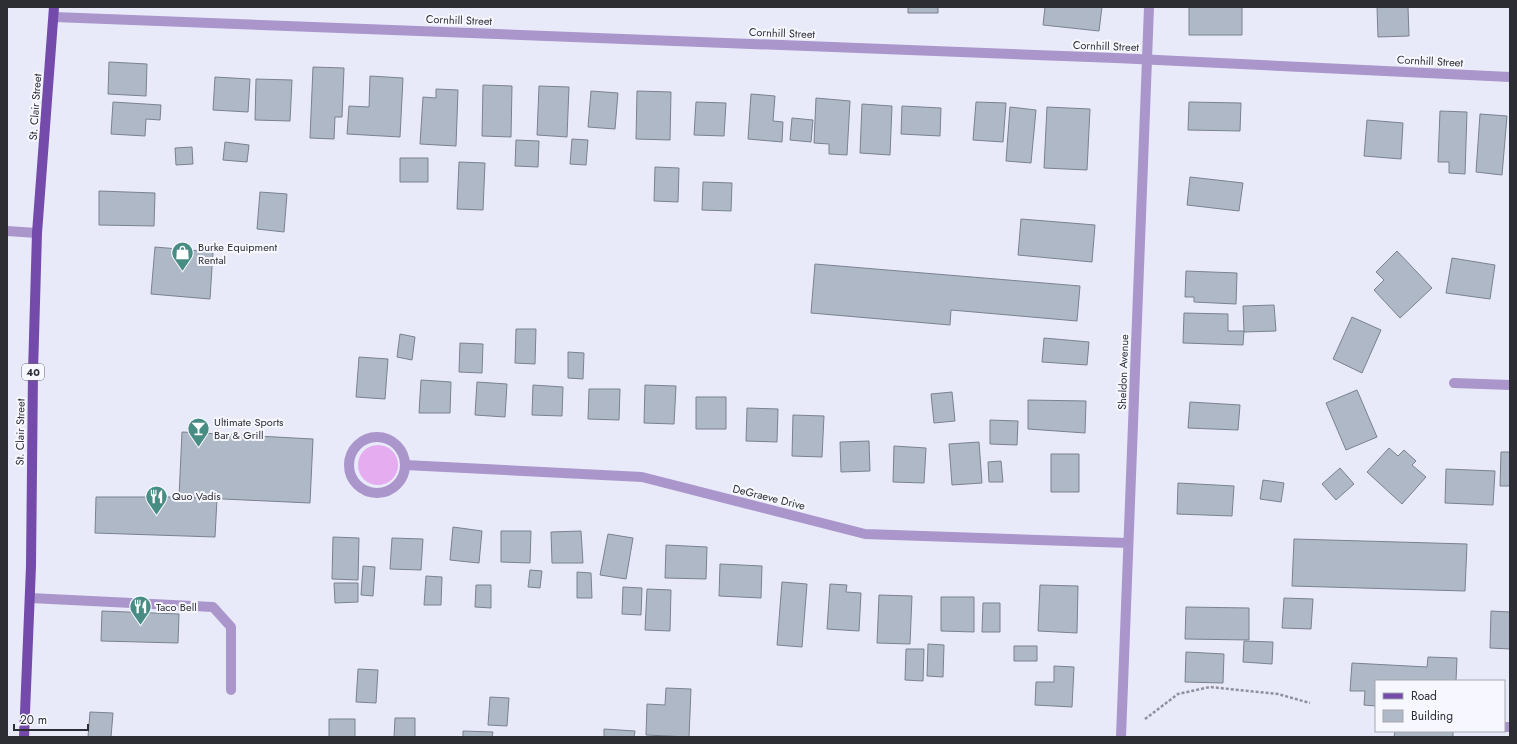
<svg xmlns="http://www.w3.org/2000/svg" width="1517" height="744" font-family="Jost,sans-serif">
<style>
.green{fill:#e5acf0}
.building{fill:#afb8c6;stroke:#7a828f}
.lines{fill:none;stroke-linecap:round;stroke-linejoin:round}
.path{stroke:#8f909b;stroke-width:2.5;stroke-dasharray:3 2;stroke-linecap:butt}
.service{stroke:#aa96cb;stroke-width:10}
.minor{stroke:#aa96cb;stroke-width:10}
.primary{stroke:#744baa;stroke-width:10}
.labels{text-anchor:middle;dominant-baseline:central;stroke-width:4;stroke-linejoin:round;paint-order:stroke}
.shield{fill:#f7f8ff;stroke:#6a6b71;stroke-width:1}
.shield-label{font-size:10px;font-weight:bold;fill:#2d2e34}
.street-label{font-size:11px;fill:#2d2e34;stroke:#f7f8ff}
.poi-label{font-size:11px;fill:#2d2e34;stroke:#f7f8ff;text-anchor:start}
</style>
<rect width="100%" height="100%" fill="#e8eafa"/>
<path class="green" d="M358 465a20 20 0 1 1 40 0a20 20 0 1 1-40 0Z"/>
<path class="building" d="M908 7H938V13H908Z
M1045 7H1102L1099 31 1043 25Z
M1189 7H1242V35H1189Z
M1377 7H1408L1409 36 1378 37Z
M109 62 147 64 146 96 108 94Z
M313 67 344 68 342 117H335L334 139 310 138Z
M370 76 403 78 400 137 347 134 349 106 369 107Z
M215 77 250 79 248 112 213 110Z
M256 79 292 80 290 121 255 120Z
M483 85 512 86 511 137 482 136Z
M539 86 569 87 567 137 537 135Z
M436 89 458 90 456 146 420 144 423 97 436 98Z
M591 91 618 93 615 129 588 127Z
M637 91 671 92 670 140 636 139Z
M751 94 775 96 773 121 783 122 782 142 748 139Z
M816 98 850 101 847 155 829 154V144L814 143Z
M113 102 161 105 160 120 146 119 145 136 111 134Z
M696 102 726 103 724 136 694 135Z
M976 102 1006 103 1003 142 973 140Z
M1189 102 1241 103 1240 131 1188 130Z
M862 104 892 106 890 155 860 153Z
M902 106 941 108 940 136 901 134Z
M1010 107 1036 110 1031 163 1006 161Z
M1047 107 1090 109 1087 170 1044 168Z
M1440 111 1467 112 1465 174 1449 173V162H1438Z
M1480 114 1507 116 1502 175 1476 172Z
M792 118 813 120 811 142 790 140Z
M1367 120 1403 123 1401 159 1364 156Z
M572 139 588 140 586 165 570 164Z
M516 140 539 141 538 167 515 166Z
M225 142 249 145 247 162 223 160Z
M192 147 193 164 176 165 175 148Z
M400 158H428V182H400Z
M459 162 485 163 483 210 457 209Z
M655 167 679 168 678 202 654 201Z
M1190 177 1243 183 1239 211 1187 205Z
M703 182 732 183 731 211 702 210Z
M99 191 155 193 154 226 99 225Z
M260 192 287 194 284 232 257 229Z
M1021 219 1095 225 1092 262 1018 255Z
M155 247 213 252 210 299 151 294Z
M1397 251 1432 288 1400 318 1374 290 1384 280 1376 272Z
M1452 258 1495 265 1490 299 1446 293Z
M815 264 1080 286 1077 321 951 310 950 325 811 313Z
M1186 271 1237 273 1236 304 1194 302V297H1185Z
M1274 305 1276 331 1244 332 1243 306Z
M1184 313 1228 314V331H1244L1243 345 1183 343Z
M1352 317 1381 330 1362 373 1333 359Z
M516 329H536L535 364 515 363Z
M400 334 415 337 412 360 397 357Z
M1044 338 1089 342 1087 365 1042 362Z
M460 343 483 344 482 373 459 372Z
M568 352 584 353 583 379 568 378Z
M359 357 388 359 385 399 356 397Z
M421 380 451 382 450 413H419Z
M477 382 507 384 505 417 475 415Z
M533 385 563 387 562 416 532 415Z
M645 385 676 386 674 424 644 423Z
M589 389H620L619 420 588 419Z
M1357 390 1377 437 1346 450 1326 403Z
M952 392 955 421 934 423 931 394Z
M696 397H726V429H696Z
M1028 400 1086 401 1085 433 1028 429Z
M1190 402 1240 405 1238 430 1188 428Z
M747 408 778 409 777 442 746 441Z
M793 415 824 416 822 457 792 456Z
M990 420 1018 421 1017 445 990 444Z
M182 432 313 439 310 503 179 497Z
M869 441 870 471 841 472 840 442Z
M979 442 982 483 952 485 949 444Z
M894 446 926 448 924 483 893 482Z
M1389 448 1398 456 1404 450 1416 461 1412 465 1426 477 1402 504 1367 472Z
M1501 452H1510V486H1500Z
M1051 454H1079V492H1051Z
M1001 461 1003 482H989L988 462Z
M1340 468 1354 484 1336 500 1322 484Z
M1446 469 1495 471 1493 505 1445 503Z
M1263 480 1284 483 1281 502 1260 499Z
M1178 483 1234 486 1232 516 1177 514Z
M96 497H179L217 499 215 537 95 533Z
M453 527 482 531 479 563 450 560Z
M501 531H531L530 563 501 562Z
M581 531 583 563H552L551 532Z
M608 534 633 538 626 579 600 575Z
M333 537 359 538 358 580 332 579Z
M392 538 423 539 421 570 390 569Z
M1294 539 1467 544 1465 591 1292 586Z
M666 545 707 547 706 579 665 578Z
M720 564 762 566 761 598 719 596Z
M363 566 375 567 373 596 361 595Z
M530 570 542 571 540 588 528 587Z
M577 572 591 573 592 598H577Z
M426 576 442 577 441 605H424Z
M782 582 807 584 802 647 777 645Z
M334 583H358V602L335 603Z
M830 584 847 585 846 592 861 593 859 631 827 629Z
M476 585H491V608L475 607Z
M1040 585 1078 586 1077 633 1038 631Z
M623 587 642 588 641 615 622 614Z
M647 589 671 590 670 631 645 630Z
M879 595 912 596 910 644 877 643Z
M941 597H974V632L941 631Z
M1284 598 1313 599 1311 629 1282 628Z
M983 603H1000V632H982Z
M1186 607 1249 608V640L1185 639Z
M102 611 179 614 178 643 101 641Z
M1491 611 1510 612V649L1490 648Z
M1244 641 1273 642 1272 664 1243 662Z
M928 644 944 645 943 677 927 676Z
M1014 646H1037V661H1014Z
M906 649H924L923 681 905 680Z
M1186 652 1224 654 1223 683 1185 682Z
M1428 657 1457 658 1456 681H1376V706L1364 705 1365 691H1350L1352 663 1427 667Z
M1054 666 1074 667 1072 707 1035 705 1036 682H1054Z
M358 669 378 670 376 703 356 702Z
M666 688 691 689 689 737 646 735 647 704 665 705Z
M490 697 509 698 507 726 488 725Z
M90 712 113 713 111 737H88Z
M395 718H415V737H394Z
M329 719H355V737H329Z
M604 729 635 731 634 737H604Z
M463 731 493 732 492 737H463Z
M1395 731H1453V737H1394Z"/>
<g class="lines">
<path class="path" d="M1145 719 1178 694 1210 687 1278 694 1310 703"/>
<path class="service" d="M30 598 213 607 231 627V690"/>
<path class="minor" d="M54 17 1116 58 1510 77
M7 231 37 233
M1454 383 1510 385
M349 465a28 28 0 1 1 56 0a28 28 0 1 1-56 0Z
M405 465 642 477 865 534 1128 543
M1504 727H1510
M1121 737 1149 7"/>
<path class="primary" d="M24 737 31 566 33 372 37 233 54 7"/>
</g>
<defs>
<symbol id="shop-pin" viewBox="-11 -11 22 30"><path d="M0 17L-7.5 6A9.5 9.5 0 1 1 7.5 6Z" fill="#488d84" stroke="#f7f8ff"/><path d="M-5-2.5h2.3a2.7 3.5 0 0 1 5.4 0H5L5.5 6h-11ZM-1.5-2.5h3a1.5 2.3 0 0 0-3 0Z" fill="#fff"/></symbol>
<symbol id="bar-pin" viewBox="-11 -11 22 30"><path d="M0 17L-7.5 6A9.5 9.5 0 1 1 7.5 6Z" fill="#488d84" stroke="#f7f8ff"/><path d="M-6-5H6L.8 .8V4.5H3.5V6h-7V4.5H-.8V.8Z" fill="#fff"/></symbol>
<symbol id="restaurant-pin" viewBox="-11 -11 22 30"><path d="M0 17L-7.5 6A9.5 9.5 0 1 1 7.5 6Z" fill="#488d84" stroke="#f7f8ff"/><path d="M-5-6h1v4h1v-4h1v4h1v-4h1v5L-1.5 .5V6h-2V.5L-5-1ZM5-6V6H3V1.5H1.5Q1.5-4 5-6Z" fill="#fff"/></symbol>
</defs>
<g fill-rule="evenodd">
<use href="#shop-pin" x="170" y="240" width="25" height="34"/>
<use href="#bar-pin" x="186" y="416" width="25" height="34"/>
<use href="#restaurant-pin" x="144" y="484" width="25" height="34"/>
<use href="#restaurant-pin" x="128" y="594" width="25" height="34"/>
</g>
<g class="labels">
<rect class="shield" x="22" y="364" width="22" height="16" rx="3"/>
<g class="shield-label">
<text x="33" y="372">40</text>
</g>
<g class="street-label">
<text transform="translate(459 20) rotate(2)">Cornhill Street</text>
<text transform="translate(782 33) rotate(2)">Cornhill Street</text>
<text transform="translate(1106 46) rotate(2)">Cornhill Street</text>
<text transform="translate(1430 61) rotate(3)">Cornhill Street</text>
<text transform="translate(35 107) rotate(-86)">St. Clair Street</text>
<text transform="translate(1123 372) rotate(-88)">Sheldon Avenue</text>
<text transform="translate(20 432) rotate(-89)">St. Clair Street</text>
<text transform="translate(769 497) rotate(14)">DeGraeve Drive</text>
</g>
<g class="poi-label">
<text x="198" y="247">Burke Equipment<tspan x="198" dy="13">Rental</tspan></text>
<text x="214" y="422">Ultimate Sports<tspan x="214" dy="13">Bar &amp; Grill</tspan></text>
<text x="172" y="496">Quo Vadis</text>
<text x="156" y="607">Taco Bell</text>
</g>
</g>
<rect width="1517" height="744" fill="none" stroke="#2d2e34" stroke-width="16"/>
<rect x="1375" y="680" width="130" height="52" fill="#f7f8ff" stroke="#a6a7ae"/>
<rect x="1383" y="693" width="20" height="6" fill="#744baa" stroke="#a6a7ae"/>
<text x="1411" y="700" font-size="12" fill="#2d2e34">Road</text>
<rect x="1383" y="710" width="20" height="12" fill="#afb8c6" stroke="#a6a7ae"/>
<text x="1411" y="720" font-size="12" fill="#2d2e34">Building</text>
<path d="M14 724v6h74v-6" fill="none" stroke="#2d2e34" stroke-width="2"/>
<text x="20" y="724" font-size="12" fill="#2d2e34" stroke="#f7f8ff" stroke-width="3" paint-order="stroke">20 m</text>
</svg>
